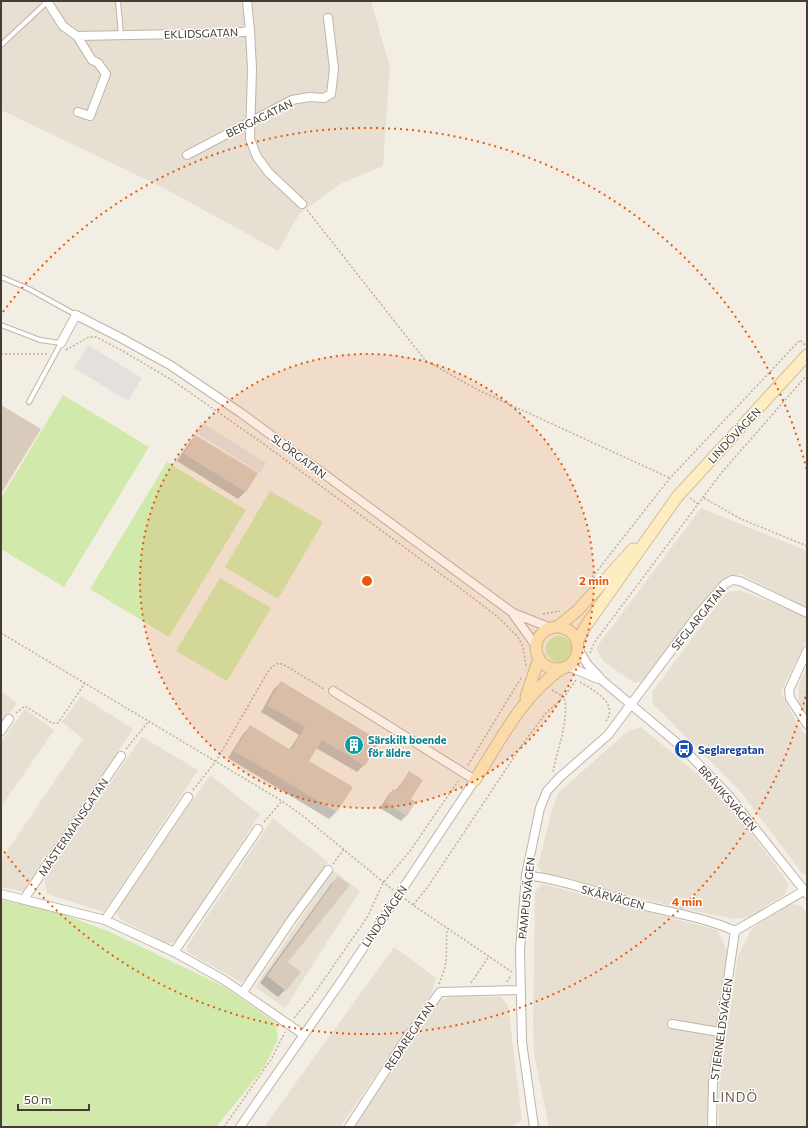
<svg xmlns="http://www.w3.org/2000/svg" width="808" height="1128" font-family="Commissioner,sans-serif">
<style>
.residential{fill:#e7dfd2}
.green{fill:#d1e9ab}
.parking{fill:#e3e0dd}
.shadow{fill:#0003}
.building{fill:#d8cbbc}
.lines{fill:none;stroke-linecap:round;stroke-linejoin:round}
.lane-casing{stroke:#bfb5a7;stroke-width:6}
.street-casing{stroke:#bfb5a7;stroke-width:10}
.secondary-casing{stroke:#d5bf92;stroke-width:13}
.path{stroke:#c1b097;stroke-width:1.5;stroke-dasharray:2 2;stroke-linecap:butt}
.lane{stroke:#fff;stroke-width:4}
.street{stroke:#fff;stroke-width:8}
.secondary{stroke:#ffedc2;stroke-width:11}
.ring{fill:none;stroke:#e8590c;stroke-width:2;stroke-dasharray:2 4}
.labels{text-anchor:middle;dominant-baseline:central;stroke-width:3;stroke-linejoin:round;paint-order:stroke}
.street-label{font-size:11px;fill:#453d34;stroke:#fff}
.culture-label{font-size:11px;font-weight:bold;fill:#0d838f;stroke:#fff;text-anchor:start}
.transit-label{font-size:11px;font-weight:bold;fill:#164399;stroke:#fff;text-anchor:start}
.quarter-label{font-size:13px;letter-spacing:1px;fill:#695b4b;stroke:#fff}
.centre{fill:#e8590c;stroke:#fff;stroke-width:2}
.ring-label{font-size:12px;text-anchor:middle;font-weight:bold;fill:#e8590c;stroke:#fff;stroke-width:3;stroke-linejoin:round;paint-order:stroke}
</style>
<rect width="100%" height="100%" fill="#f3eee4"/>
<path class="residential" d="M1 1H371L390 67 383 166 340 184 299 214 278 251 162 187 1 110Z
M701 508 807 551V609L741 574 732 575 721 583 644 681 634 683 603 661 596 648Z
M739 590 807 616V640L781 691 795 720 807 737V875L803 874 739 790 653 704 652 692 726 593Z
M807 668V715L798 702 799 684Z
M1 691 17 703 1 725Z
M81 696 133 729 25 892 1 887V860L83 739 62 722Z
M25 709 54 730 1 807V742Z
M641 727 695 772 739 816 789 884 785 894 749 917 734 919 671 906 542 873 538 866 551 813 558 793 628 731Z
M142 737 198 770 104 912 47 894 44 878Z
M210 775 260 814 179 940 168 944 120 919 116 911Z
M273 818 328 862 249 977 241 982 187 952V946Z
M333 870 360 891 285 1008 255 987Z
M543 884 717 930 727 950 706 1127H549L534 1054 533 1022 535 891Z
M790 904 802 906 807 914V1127H719V1084L738 956 752 928Z
M394 947 436 978 432 993 340 1127H264Z
M451 996 501 997 508 1005 522 1120 510 1127H353L439 1002Z"/>
<path class="green" d="M63 395 149 447 64 587 1 549V498Z
M167 462 246 510 169 637 90 589Z
M270 491 323 522 278 599 225 567Z
M220 578 271 608 227 681 176 651Z
M546 649a13 13 0 1 1 26 0a13 13 0 1 1-26 0Z
M1 900 57 912 110 932 223 986 276 1023 278 1040 263 1069 217 1126 1 1127Z"/>
<path class="parking" d="M88 345 142 378 128 401 74 368Z
M201 422 266 463 260 473 195 432Z"/>
<path class="shadow" d="M195 436 256 474 245 492 238 499 177 461 189 443Z
M281 682 364 765 357 772 316 748 308 761 352 788 336 812 329 819 228 758 243 734 250 727 289 750 299 735 261 712 274 689Z
M409 773 410 800 406 816 401 821 380 808 388 795 393 790 395 791Z
M338 877 287 962 285 990 278 997 260 983 331 884Z"/>
<path class="building" d="M1 405 41 429 1 494Z
M195 435 258 473 246 492 184 454Z
M281 681 380 741 365 766 322 740 309 761 353 787 337 812 234 751 250 725 291 750 305 727 267 705Z
M409 771 423 780 411 799 416 802 407 816 385 802 393 789 397 791Z
M338 876 350 885 288 962 301 972 286 991 267 976Z"/>
<g class="lines">
<defs>
<path id="lane" d="M118 1 121 35
M1 45 47 2
M1 277 29 289 76 315
M1 325 40 340 61 343 29 402"/>
<path id="street" d="M47 1 63 26 77 36 234 33 250 31 252 69 250 139 257 157 269 173 302 204
M247 1 250 31
M77 36 92 60 98 63 106 74 90 116 78 112
M187 155 292 100 309 97 324 98 331 94 334 69 328 18
M61 343 76 315 121 338 170 365 241 413 513 613 551 628
M513 614 536 646
M578 649 588 665 603 681 684 749 730 797 807 894
M807 651 789 690 790 698 807 724
M567 666 598 679
M1 731 9 719
M526 875C564 880 601 894 638 904 671 913 704 917 735 931L807 889
M1 894 105 920 174 952 224 980 304 1035
M24 899 121 756
M105 920 188 797
M174 952 258 829
M243 992 292 919 328 870
M672 1024 719 1032
M240 1127 342 980 475 780 333 691
M349 1127 406 1039 440 992 520 990
M534 1127 522 1042 520 950 526 875 540 808 547 791 560 777 608 735 697 616 725 584 732 580 740 581 807 613
M712 1127 713 1083 735 931"/>
<path id="secondary" d="M557 627 577 611 633 549
M536 648a21 21 0 1 1 42 0a21 21 0 1 1-42 0Z
M577 642 585 627 677 497 807 355
M526 697 539 658
M475 780C500 741 522 696 561 669"/>
</defs>
<use href="#lane" class="lane-casing"/>
<use href="#street" class="street-casing"/>
<use href="#secondary" class="secondary-casing"/>
<path class="path" d="M307 210 425 360 478 390 670 478
M66 350 89 337H96L121 350 172 380 261 442 468 594 498 617 518 637
M1 354H47
M690 498 698 504
M704 498 741 519 807 546
M590 580 670 478 800 340 806 346
M543 614 560 611
M1 633 282 801 303 816 393 890
M518 637 523 647 526 666
M590 653 594 643 722 472 807 375
M580 682C593 690 619 703 606 721
M552 690 564 697C570 718 557 750 553 772
M16 713 25 706 52 723H58L85 683
M126 749 149 721
M468 765 521 678
M193 790 216 761 269 670 273 666 279 663 286 666 324 689
M264 822 282 801
M333 864 344 849
M405 899 413 905
M512 972 413 905 427 888 522 745 546 713 564 697 576 680
M507 982 511 975
M471 983 489 956
M439 984C441 978 444 972 445 966 448 956 445 933 448 928
M294 1018 314 994 368 916 383 883 410 851 458 781
M224 1127 272 1058 285 1032"/>
<use href="#lane" class="lane"/>
<use href="#street" class="street"/>
<use href="#secondary" class="secondary"/>
</g>
<circle cx="367" cy="581" r="227" fill="#e8590c" fill-opacity=".12"/>
<g class="ring">
<circle cx="367" cy="581" r="227"/>
<path d="M807 691A453 453 0 0 1 3 850M3 312A453 453 0 0 1 807 471"/>
</g>
<defs>
<symbol id="building-disc" viewBox="-11 -11 22 22"><circle r="9.5" fill="#0f9aa8" stroke="#fff"/><path d="M-4-6H4V6H1V3H-1V6H-4ZM-2.5-4.3h1.7v1.8h-1.7ZM.8-4.3h1.7v1.8H.8ZM-2.5-1h1.7V.8h-1.7ZM.8-1h1.7V.8H.8Z" fill="#fff"/></symbol>
<symbol id="bus-disc" viewBox="-11 -11 22 22"><circle r="9.5" fill="#1a4fb4" stroke="#fff"/><path d="M-5-6H5V4H4V6H2V4H-2V6H-4V4H-5ZM-3.5-4V0h7V-4ZM-3.5 1.2v1.5H-2V1.2ZM2 1.2v1.5H3.5V1.2Z" fill="#fff"/></symbol>
</defs>
<g fill-rule="evenodd">
<use href="#building-disc" x="343" y="734" width="22" height="22"/>
<use href="#bus-disc" x="673" y="738" width="22" height="22"/>
</g>
<g class="labels">
<g class="street-label">
<text transform="translate(201 33) rotate(-2)">EKLIDSGATAN</text>
<text transform="translate(259 118) rotate(-26)">BERGAGATAN</text>
<text transform="translate(734 435) rotate(-47)">LINDÖVÄGEN</text>
<text transform="translate(299 456) rotate(37)">SLÖRGATAN</text>
<text transform="translate(698 618) rotate(-51)">SEGLARGATAN</text>
<text transform="translate(728 798) rotate(49)">BRÅVIKSVÄGEN</text>
<text transform="translate(73 827) rotate(-56)">MÄSTERMANSGATAN</text>
<text transform="translate(613 897) rotate(15)">SKÅRVÄGEN</text>
<text transform="translate(526 898) rotate(-84)">PAMPUSVÄGEN</text>
<text transform="translate(384 916) rotate(-56)">LINDÖVÄGEN</text>
<text transform="translate(721 1029) rotate(-82)">STJERNELDSVÄGEN</text>
<text transform="translate(409 1036) rotate(-56)">REDAREGATAN</text>
</g>
<g class="culture-label">
<text x="368" y="739">Särskilt boende<tspan x="368" dy="13">för äldre</tspan></text>
</g>
<g class="transit-label">
<text x="698" y="749">Seglaregatan</text>
</g>
<g class="quarter-label">
<text x="735" y="1097">LINDÖ</text>
</g>
</g>
<circle cx="367" cy="581" r="6" class="centre"/>
<g class="ring-label">
<text x="594" y="585">2 min</text>
<text x="687" y="906">4 min</text>
</g>
<rect width="808" height="1128" fill="none" stroke="#453d34" stroke-width="4"/>
<path d="M18 1104v6h71v-6" fill="none" stroke="#453d34" stroke-width="2"/>
<text x="24" y="1104" font-size="12" fill="#453d34" stroke="#ffffff" stroke-width="3" paint-order="stroke">50 m</text>
</svg>
